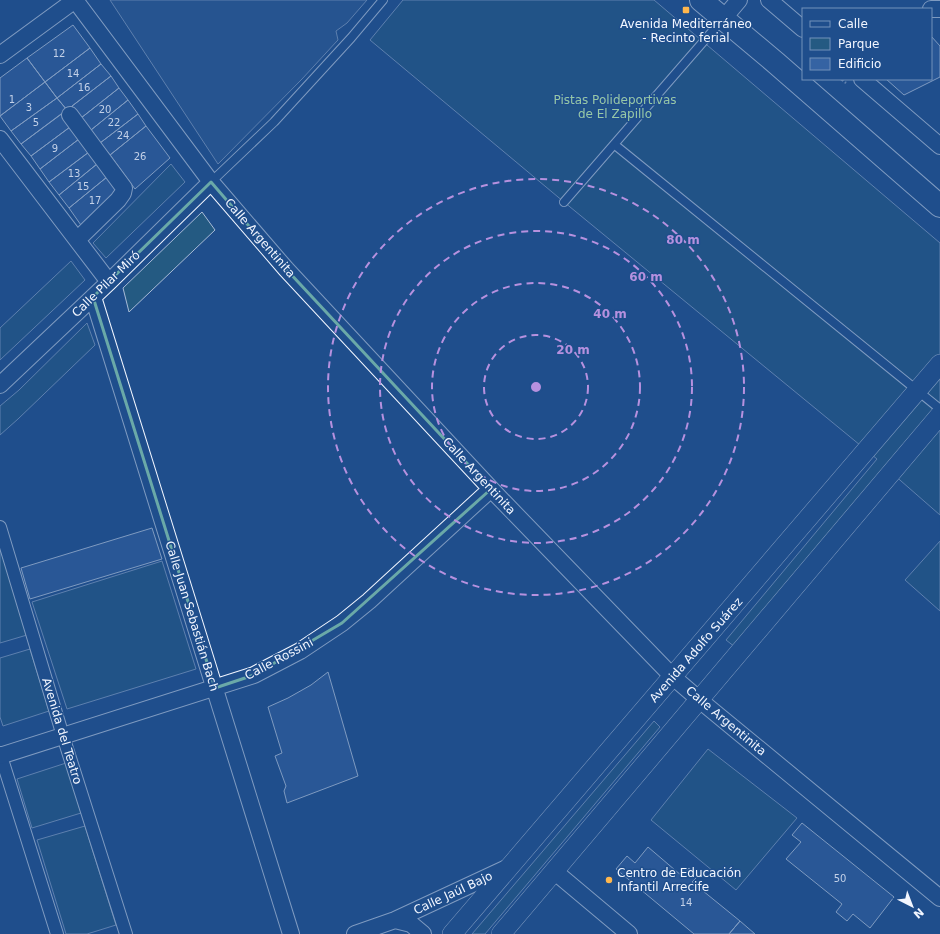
<svg xmlns="http://www.w3.org/2000/svg" width="940" height="934" font-family="'DejaVu Sans',sans-serif">
<style>
.green{fill:#245a82;stroke:#a8bbd7}
.parking{fill:#305b95;stroke:#a8bbd7}
.building{fill:#3563a3;stroke:#f2f6ff}
.lines{fill:none;stroke-linecap:round;stroke-linejoin:round}
.service-casing{stroke:#f2f6ff;stroke-width:10}
.pedestrian-casing{stroke:#f2f6ff;stroke-width:14}
.minor-casing{stroke:#f2f6ff;stroke-width:18}
.tertiary-casing{stroke:#f2f6ff;stroke-width:20}
.primary-casing{stroke:#f2f6ff;stroke-width:24}
.path{stroke:#b3c4dc;stroke-width:2.5;stroke-dasharray:3 2;stroke-linecap:butt}
.service{stroke:#1f4e8c;stroke-width:8}
.pedestrian{stroke:#1f4e8c;stroke-width:12}
.minor{stroke:#1f4e8c;stroke-width:16}
.tertiary{stroke:#1f4e8c;stroke-width:19}
.primary{stroke:#1f4e8c;stroke-width:22}
.marked{fill:none;stroke:#6aa9a8;stroke-width:3;stroke-linejoin:round}
.ring{fill:none;stroke:#b691df;stroke-width:2;stroke-dasharray:7 5}
.poi-dot{fill:#ffb74d;stroke:#1f4e8c;stroke-width:1.5}
.labels{text-anchor:middle;dominant-baseline:central;stroke-width:3;stroke-linejoin:round;paint-order:stroke}
.number-label{font-size:10px;fill:#c3d1e8}
.poi-label{font-size:12px;fill:#f2f6ff;stroke:#1f4e8c}
.park-label{font-size:12px;fill:#97c8a6;stroke:#1f4e8c}
.street-label{font-size:12px;fill:#f2f6ff;stroke:#1f4e8c}
.centre{fill:#b691df;stroke:#1f4e8c;stroke-width:2}
.ring-label{font-size:12px;text-anchor:middle;font-weight:bold;fill:#b691df;stroke:#1f4e8c;stroke-width:3;stroke-linejoin:round;paint-order:stroke}
</style>
<rect width="100%" height="100%" fill="#1f4e8c"/>
<path class="green" d="M403 0H654L940 243V515L885 467 735 647 726 640 877 459 564 202 370 40Z
M171 164 185 182 106 258 93 243Z
M202 212 215 230 129 312 123 288Z
M71 261 85 280 0 360V328Z
M87 323 95 345 18 419 0 435V406L19 390Z
M940 541V611L905 580Z
M0 548 27 635 0 643Z
M162 561 196 669 67 709 32 602Z
M30 649 49 711 3 726 0 717V658Z
M654 721 660 727 485 934H472Z
M708 749 797 818 736 890 651 820Z
M66 763 81 813 32 828 17 779Z
M85 826 116 925 87 934H66L37 840Z"/>
<path class="parking" d="M110 0H367L347 23 336 31 338 40 337 41 302 79 218 164Z"/>
<path class="building" d="M73 25 90 48 45 82 27 58Z
M931 36 940 46V77L904 95 886 79H931Z
M90 48 101 64 57 98 45 82Z
M27 58 45 82 0 116V78Z
M101 64 111 76 67 110 57 98Z
M111 76 119 88 81 118 72 106Z
M45 82 57 98 11 131 0 116Z
M119 88 128 100 91 130 81 118Z
M57 98 67 110 21 144 11 131Z
M128 100 138 114 100 143 91 130Z
M61 114 70 127 31 156 21 144Z
M138 114 146 126 110 155 100 143Z
M146 126 170 158 135 189 110 155Z
M70 127 79 139 40 169 31 156Z
M79 139 89 152 49 182 40 169Z
M89 152 97 164 59 195 49 182Z
M97 164 107 177 69 208 59 195Z
M107 177 118 192 83 228 69 208Z
M152 528 162 559 30 599 21 568Z
M328 672 358 776 287 803 284 791 286 786 275 756 282 753 268 707 288 698 311 685Z
M802 823 894 897 870 928 853 914 847 921 836 912 842 904 786 859 801 842 792 835Z
M648 847 682 876 689 868 698 876 692 882 740 921 729 934H694L616 869 627 856 635 863Z
M740 921 755 934H729Z"/>
<g class="lines">
<defs>
<path id="service" d="M615 145 940 409
M211 182 274 122 351 38 383 0
M564 202 723 19"/>
<path id="pedestrian" d="M0 527 63 736 126 934
M0 753 57 934"/>
<path id="minor" d="M769 0 803 29
M931 9H940
M723 19 739 0
M0 55 75 0 211 182 286 269 491 489 673 677 708 707 940 898
M862 79 940 146
M70 115 124 188 123 193 118 200 77 240
M0 139 109 282
M93 297 291 934
M0 385 109 282 211 182
M0 756 254 675 300 651 342 623 369 601 491 489
M554 871 629 934
M395 920 411 924 423 934
M355 934 395 920 509 867"/>
<path id="tertiary" d="M452 934 940 364
M501 934 940 415"/>
<path id="primary" d="M701 0 776 63 940 206"/>
</defs>
<use href="#service" class="service-casing"/>
<use href="#pedestrian" class="pedestrian-casing"/>
<use href="#minor" class="minor-casing"/>
<use href="#tertiary" class="tertiary-casing"/>
<use href="#primary" class="primary-casing"/>
<path class="path" d="M841 79 846 83"/>
<use href="#service" class="service"/>
<use href="#pedestrian" class="pedestrian"/>
<use href="#minor" class="minor"/>
<use href="#tertiary" class="tertiary"/>
<use href="#primary" class="primary"/>
</g>
<path d="M0 0H940V934H0ZM211 182 286 269 491 489 342 623 254 675 215 688 93 297Z" fill="#1f4e8c" fill-opacity=".55" fill-rule="evenodd"/>
<path class="marked" d="M211 182 286 269 491 489 342 623 254 675 215 688 93 297Z"/>
<g class="ring">
<circle cx="536" cy="387" r="52"/>
<circle cx="536" cy="387" r="104"/>
<circle cx="536" cy="387" r="156"/>
<circle cx="536" cy="387" r="208"/>
</g>
<g class="poi-dot">
<rect x="682" y="6" width="8" height="8" rx="2"/>
<circle cx="609" cy="880" r="4"/>
</g>
<g class="labels">
<g class="number-label">
<text x="59" y="53">12</text>
<text x="73" y="73">14</text>
<text x="84" y="87">16</text>
<text x="12" y="99">1</text>
<text x="29" y="107">3</text>
<text x="105" y="109">20</text>
<text x="36" y="122">5</text>
<text x="114" y="122">22</text>
<text x="123" y="135">24</text>
<text x="55" y="148">9</text>
<text x="140" y="156">26</text>
<text x="74" y="173">13</text>
<text x="83" y="186">15</text>
<text x="95" y="200">17</text>
<text x="840" y="878">50</text>
<text x="686" y="902">14</text>
</g>
<g class="poi-label">
<text x="686" y="24">Avenida Mediterráneo<tspan x="686" dy="14">- Recinto ferial</tspan></text>
<text x="617" y="873" text-anchor="start">Centro de Educación<tspan x="617" dy="14">Infantil Arrecife</tspan></text>
</g>
<g class="park-label">
<text x="615" y="100">Pistas Polideportivas<tspan x="615" dy="14">de El Zapillo</tspan></text>
</g>
<g class="street-label">
<text transform="translate(260 238) rotate(49)">Calle Argentinita</text>
<text transform="translate(106 284) rotate(-44)">Calle Pilar Miró</text>
<text transform="translate(479 476) rotate(47)">Calle Argentinita</text>
<text transform="translate(192 616) rotate(73)">Calle Juan Sebastián Bach</text>
<text transform="translate(696 650) rotate(-49)">Avenida Adolfo Suárez</text>
<text transform="translate(279 659) rotate(-28)">Calle Rossini</text>
<text transform="translate(726 721) rotate(40)">Calle Argentinita</text>
<text transform="translate(62 731) rotate(73)">Avenida del Teatro</text>
<text transform="translate(453 893) rotate(-25)">Calle Jaúl Bajo</text>
</g>
</g>
<circle cx="536" cy="387" r="6" class="centre"/>
<g class="ring-label">
<text x="683" y="244">80 m</text>
<text x="646" y="281">60 m</text>
<text x="610" y="318">40 m</text>
<text x="573" y="354">20 m</text>
</g>
<rect x="802" y="8" width="130" height="72" fill="#1f4e8c" stroke="#7391ba"/>
<rect x="810" y="21" width="20" height="6" fill="#1f4e8c" stroke="#7391ba"/>
<text x="838" y="28" font-size="12" fill="#f2f6ff">Calle</text>
<rect x="810" y="38" width="20" height="12" fill="#245a82" stroke="#7391ba"/>
<text x="838" y="48" font-size="12" fill="#f2f6ff">Parque</text>
<rect x="810" y="58" width="20" height="12" fill="#3563a3" stroke="#7391ba"/>
<text x="838" y="68" font-size="12" fill="#f2f6ff">Edificio</text>
<g transform="translate(912 906) rotate(138)" stroke="#1f4e8c" stroke-width="3" paint-order="stroke">
<path d="M0-3L7 15L0 10L-7 15Z" fill="#f2f6ff"/>
<text y="-6" font-size="11" font-weight="bold" text-anchor="middle" fill="#f2f6ff">N</text>
</g>
</svg>
